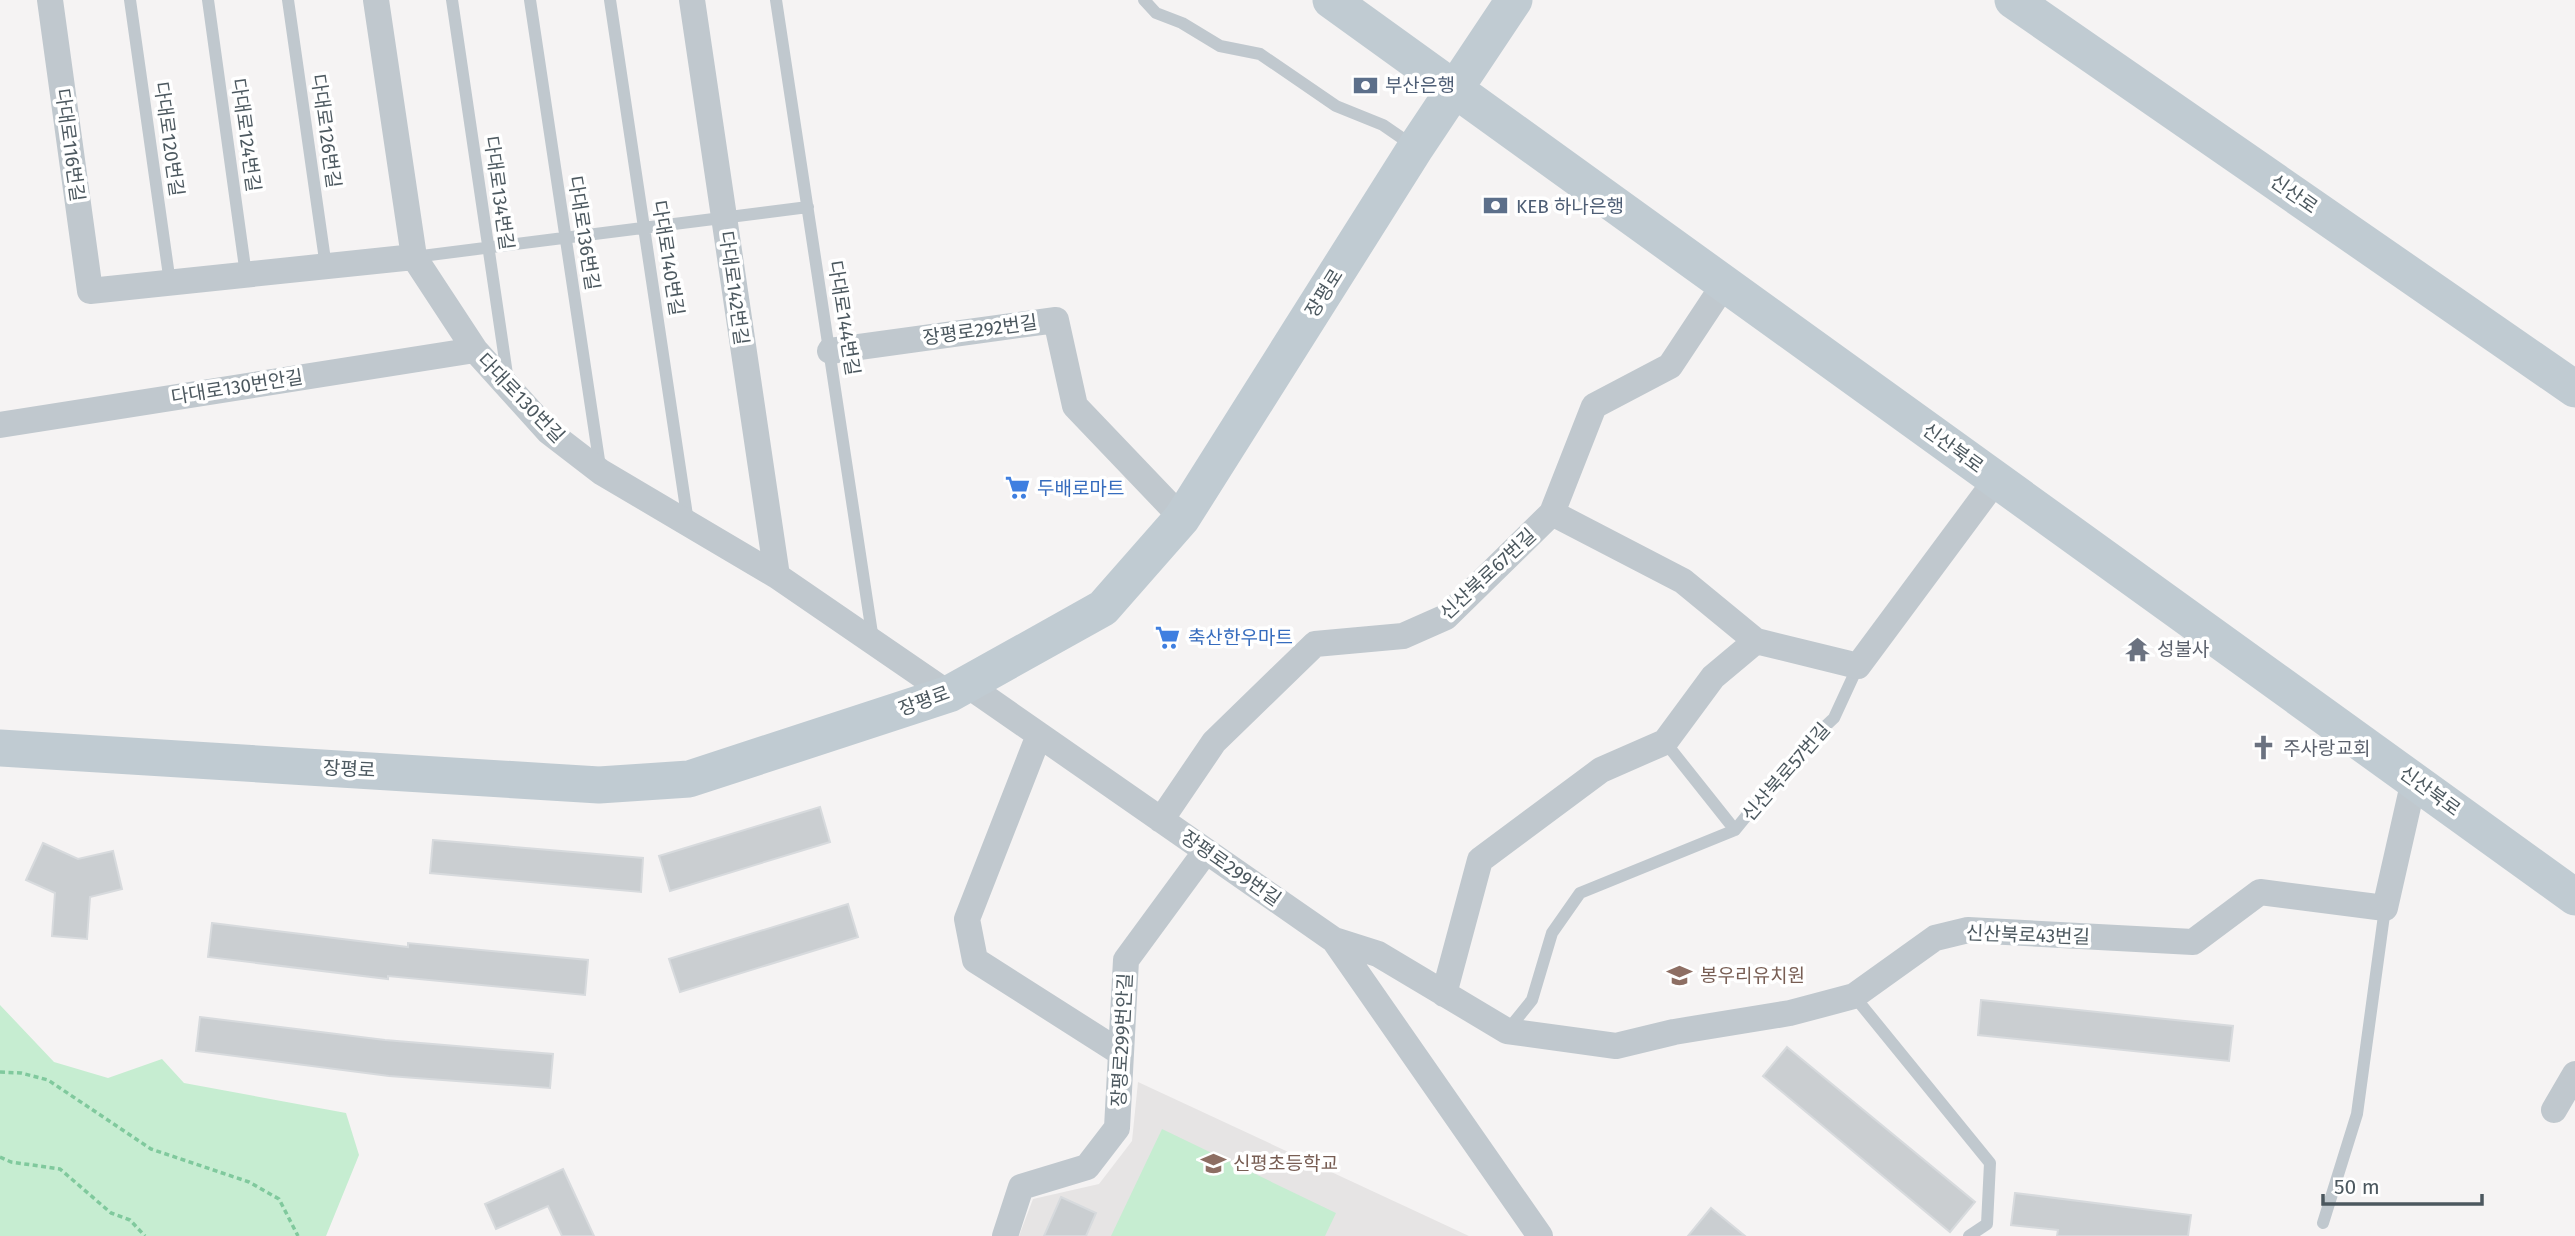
<svg xmlns="http://www.w3.org/2000/svg" width="2575" height="1236" font-family="'Fira Sans','Noto Sans KR',sans-serif">
<style>
.education{fill:#e6e4e4}
.green{fill:#c6edd1}
.building{fill:#caced1;stroke:#d7dadd;stroke-width:2}
.lines{fill:none;stroke-linecap:round;stroke-linejoin:round}
.path{stroke:#80c99d;stroke-width:3.5;stroke-dasharray:5 3.5;stroke-linecap:butt}
.lane{stroke:#c0c8ce;stroke-width:12}
.street{stroke:#c0c8ce;stroke-width:26}
.secondary{stroke:#c0cbd2;stroke-width:37}
.labels{text-anchor:middle;dominant-baseline:central;stroke-width:7;stroke-linejoin:round;paint-order:stroke}
.service-label{font-size:19px;fill:#4e5e75;stroke:#fff;text-anchor:start}
.street-label{font-size:19px;fill:#4c585f;stroke:#fff}
.shop-label{font-size:19px;fill:#366cbe;stroke:#fff;text-anchor:start}
.worship-label{font-size:19px;fill:#5b616d;stroke:#fff;text-anchor:start}
.education-label{font-size:19px;fill:#785e54;stroke:#fff;text-anchor:start}
</style>
<rect width="100%" height="100%" fill="#f5f3f3"/>
<path class="education" d="M1138 1082 1469 1236H1019L1033 1199 1099 1184 1132 1141Z"/>
<path class="green" d="M0 1005 54 1062 108 1078 162 1059 184 1083 346 1113 359 1155 326 1236H0Z
M1162 1129 1336 1213 1325 1236H1111Z"/>
<path class="building" d="M820 807 830 842 670 891 659 856Z
M433 840 643 858 641 892 430 873Z
M43 843 78 859 113 851 122 889 90 897 87 939 52 936 55 893 26 880Z
M848 904 858 937 680 992 669 959Z
M212 923 408 947V943L588 960 585 995 388 976V979L208 957Z
M1981 1000 2233 1026 2229 1061 1978 1035Z
M200 1017 385 1040 553 1054 550 1088 389 1076 196 1051Z
M1787 1047 1975 1202 1950 1232 1763 1076Z
M563 1169 594 1236H562L548 1206 496 1229 485 1204Z
M2015 1193 2191 1215 2188 1236H2057L2058 1230 2011 1225Z
M1061 1197 1096 1213 1086 1236H1044Z
M1711 1208 1745 1236H1688Z"/>
<g class="lines">
<path class="path" d="M0 1072 21 1073 48 1080 151 1149 249 1182 279 1199 298 1236
M0 1157 11 1162 60 1169 111 1213 130 1220 145 1236"/>
<path class="lane" d="M130 0 170 283
M208 0 246 275
M288 0 326 267
M452 0 508 381
M530 0 600 467
M610 0 688 522
M776 0 873 640
M1144 0 1156 13 1182 23 1220 46 1260 54 1336 106 1383 125 1412 145
M414 257 808 207
M1665 742 1735 830
M1854 996 1990 1163 1987 1224 1969 1236
M1507 1031 1532 1000 1552 933 1580 893 1735 830 1801 749 1834 718 1858 666
M2323 1223 2357 1114 2385 908"/>
<path class="street" d="M50 0 90 291 414 257
M376 0 414 257 475 350 549 432 601 472 777 576 949 694
M692 0 777 576
M830 351 1056 320 1075 406 1182 518
M0 425 475 350
M1552 513 1683 581 1756 641 1858 666 1996 480
M966 684 1334 940 1378 954 1507 1031 1616 1046 1674 1032 1790 1013 1854 996 1935 938 1968 930 2193 942 2260 892 2385 908 2414 780
M1039 735 967 919 975 960 1121 1053
M1161 820 1214 742 1315 644 1403 636 1446 617 1552 513 1594 406 1670 366 1725 283
M1334 940 1540 1236
M1444 994 1480 860 1601 770 1665 742 1713 677 1756 641
M2554 1110 2575 1074
M1005 1236 1021 1187 1087 1167 1117 1128 1126 960 1206 851"/>
<path class="secondary" d="M1331 0 2575 897
M2013 0 2575 389
M0 748 599 785 689 779 949 694 1103 608 1182 518 1416 147 1514 0"/>
</g>
<defs>
<symbol id="bank-bare" viewBox="-9 -9 18 18"><path d="M-6-4H6V4H-6ZM0-2.3a2.3 2.3 0 1 0 0 4.6a2.3 2.3 0 1 0 0-4.6Z" fill="#5c6f8a" stroke="#fff" stroke-width="2.5" paint-order="stroke"/></symbol>
<symbol id="supermarket-bare" viewBox="-9 -9 18 18"><path d="M-6-5.5h2.5l.6 2H6L4.5 2H-2.5L-4.4-4H-6ZM-1.5 3.2a1.3 1.3 0 1 0 .1 0ZM3 3.2a1.3 1.3 0 1 0 .1 0Z" fill="#3f7fe0" stroke="#fff" stroke-width="2.5" paint-order="stroke"/></symbol>
<symbol id="temple-bare" viewBox="-9 -9 18 18"><path d="M0-6L5-2H3V0L6.5 2.5H4V6H1.5V3h-3V6H-4V2.5H-6.5L-3 0V-2H-5Z" fill="#6b7280" stroke="#fff" stroke-width="2.5" paint-order="stroke"/></symbol>
<symbol id="church-bare" viewBox="-9 -9 18 18"><path d="M-1.2-6h2.4v3.5h3.3v2.4h-3.3V6h-2.4V-.1h-3.3v-2.4h3.3Z" fill="#6b7280" stroke="#fff" stroke-width="2.5" paint-order="stroke"/></symbol>
<symbol id="school-bare" viewBox="-9 -9 18 18"><path d="M0-5L7-2L0 1L-7-2ZM-4 1L0 2.5L4 1V4Q0 6-4 4Z" fill="#8d6e63" stroke="#fff" stroke-width="2.5" paint-order="stroke"/></symbol>
</defs>
<g fill-rule="evenodd">
<use href="#bank-bare" x="1348" y="68" width="35" height="35"/>
<use href="#bank-bare" x="1478" y="188" width="35" height="35"/>
<use href="#supermarket-bare" x="1000" y="470" width="35" height="35"/>
<use href="#supermarket-bare" x="1150" y="620" width="35" height="35"/>
<use href="#temple-bare" x="2120" y="632" width="35" height="35"/>
<use href="#church-bare" x="2246" y="730" width="35" height="35"/>
<use href="#school-bare" x="1662" y="958" width="35" height="35"/>
<use href="#school-bare" x="1196" y="1146" width="35" height="35"/>
</g>
<g class="labels">
<g class="service-label">
<text x="1385" y="85">부산은행</text>
<text x="1516" y="206">KEB 하나은행</text>
</g>
<g class="street-label">
<text transform="translate(326 131) rotate(82)">다대로126번길</text>
<text transform="translate(246 135) rotate(82)">다대로124번길</text>
<text transform="translate(169 139) rotate(82)">다대로120번길</text>
<text transform="translate(70 145) rotate(82)">다대로116번길</text>
<text transform="translate(499 193) rotate(82)">다대로134번길</text>
<text transform="translate(2294 194) rotate(35)">신산로</text>
<text transform="translate(584 233) rotate(81)">다대로136번길</text>
<text transform="translate(668 258) rotate(81)">다대로140번길</text>
<text transform="translate(734 288) rotate(82)">다대로142번길</text>
<text transform="translate(1324 293) rotate(-58)">장평로</text>
<text transform="translate(844 318) rotate(81)">다대로144번길</text>
<text transform="translate(980 330) rotate(-8)">장평로292번길</text>
<text transform="translate(237 387) rotate(-9)">다대로130번안길</text>
<text transform="translate(521 398) rotate(46)">다대로130번길</text>
<text transform="translate(1953 448) rotate(36)">신산북로</text>
<text transform="translate(1488 574) rotate(-43)">신산북로67번길</text>
<text transform="translate(924 701) rotate(-20)">장평로</text>
<text transform="translate(349 769) rotate(3)">장평로</text>
<text transform="translate(1786 772) rotate(-49)">신산북로57번길</text>
<text transform="translate(2430 791) rotate(36)">신산북로</text>
<text transform="translate(1231 868) rotate(35)">장평로299번길</text>
<text transform="translate(2028 935) rotate(2)">신산북로43번길</text>
<text transform="translate(1122 1040) rotate(-87)">장평로299번안길</text>
</g>
<g class="shop-label">
<text x="1037" y="488">두배로마트</text>
<text x="1188" y="637">축산한우마트</text>
</g>
<g class="worship-label">
<text x="2157" y="649">성불사</text>
<text x="2283" y="748">주사랑교회</text>
</g>
<g class="education-label">
<text x="1700" y="975">봉우리유치원</text>
<text x="1233" y="1163">신평초등학교</text>
</g>
</g>
<path d="M2323 1194v10h159v-10" fill="none" stroke="#4c585f" stroke-width="3.5"/>
<text x="2334" y="1194" font-size="21" fill="#4c585f" stroke="#ffffff" stroke-width="5" paint-order="stroke">50 m</text>
</svg>
